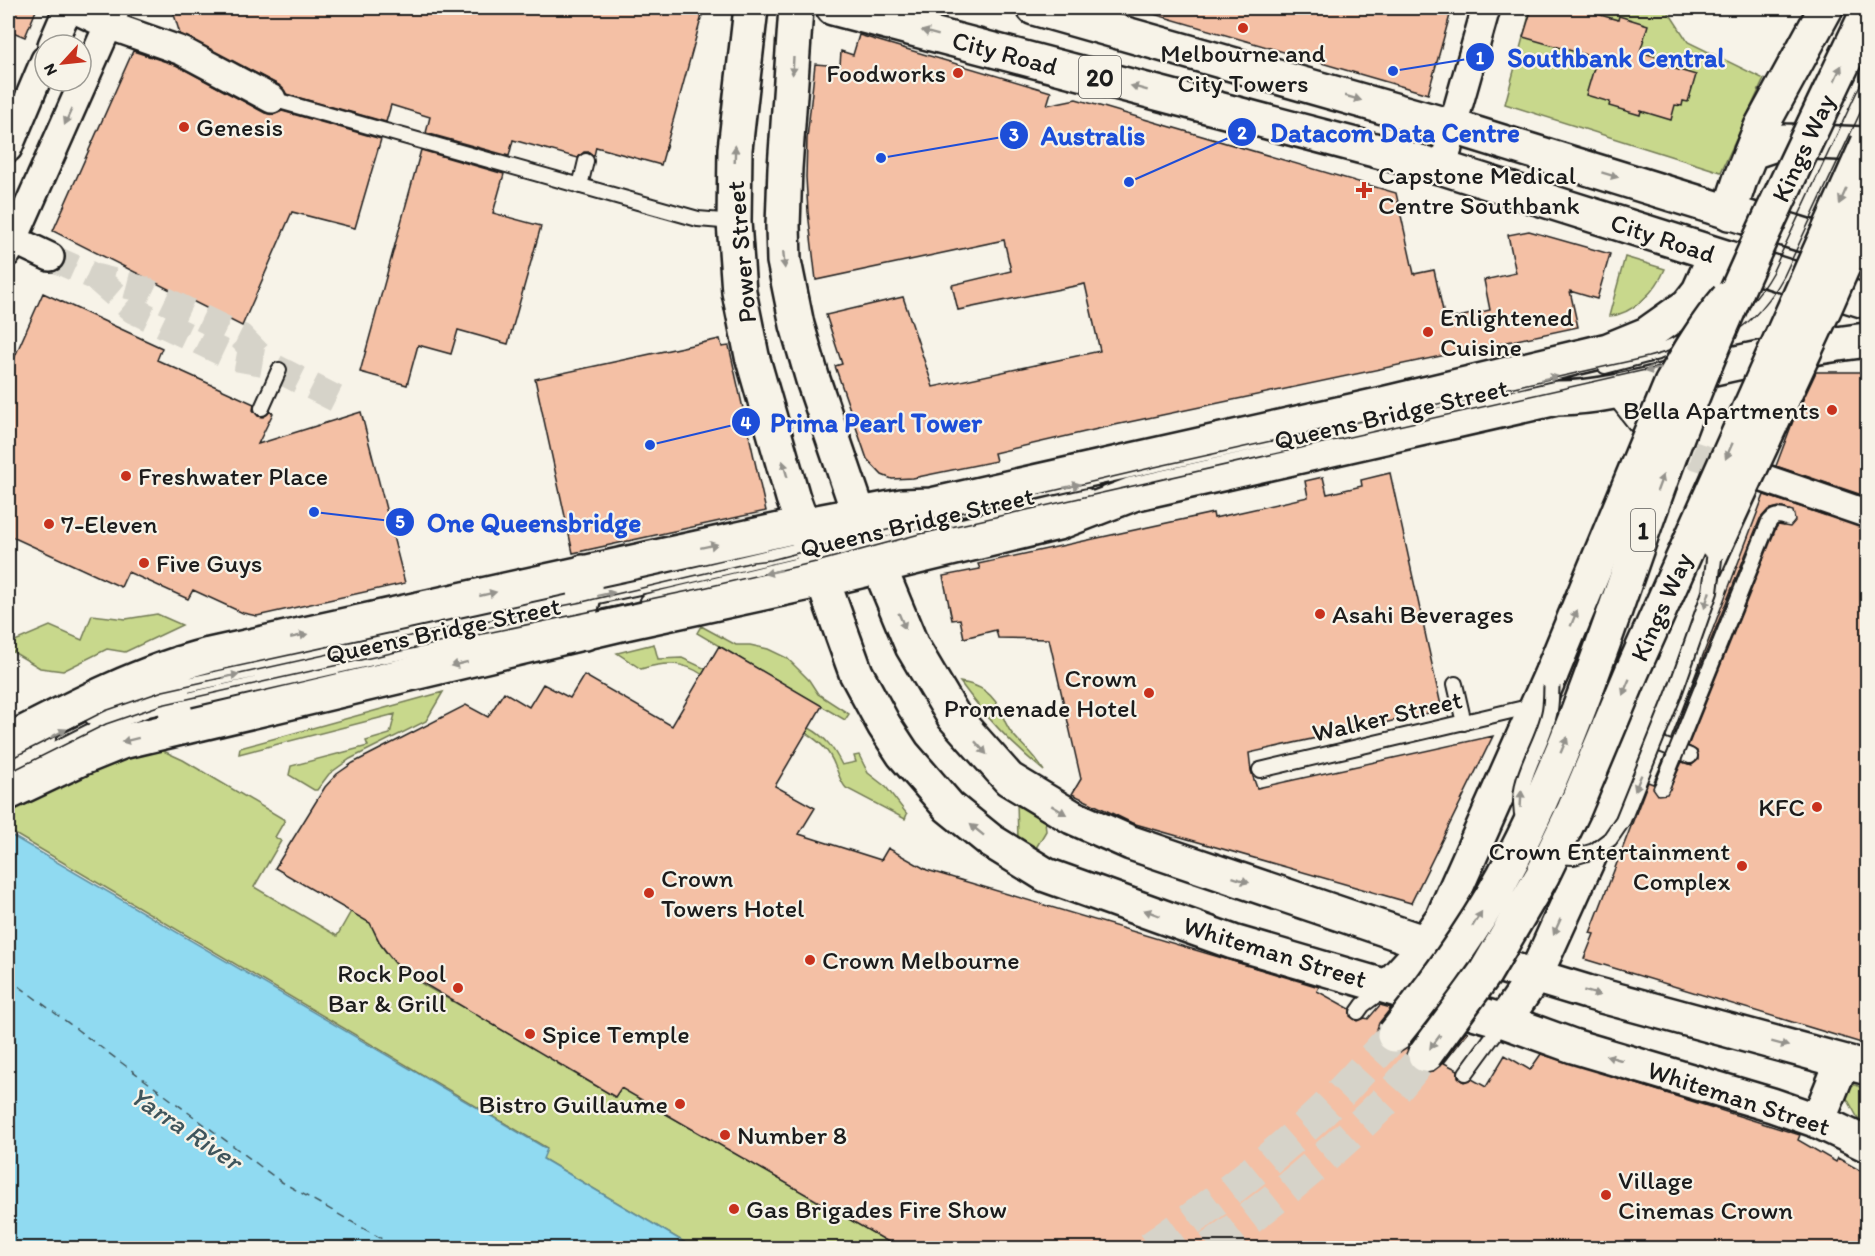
<svg xmlns="http://www.w3.org/2000/svg" width="1875" height="1256" font-family="Itim,sans-serif">
<style>
.green{fill:#c8d88c;stroke:#727a54;stroke-width:1.5}
.water{fill:#90daf1;stroke:#628e9c;stroke-width:1.5}
.lines{fill:none;stroke-linecap:round;stroke-linejoin:round}
.ferry{stroke:#3f555c;stroke-width:1.5;stroke-dasharray:8 6;stroke-linecap:butt}
.building{fill:#f4c0a5;stroke:#1c1c1c;stroke-width:1.5}
.street-tunnel{stroke:#d6d3c9;stroke-width:27;stroke-dasharray:27 14;stroke-linecap:butt}
.highway-tunnel{stroke:#d6d3c9;stroke-width:33;stroke-dasharray:33 16;stroke-linecap:butt}
.lane-casing{stroke:#1c1c1c;stroke-width:18}
.street-casing{stroke:#1c1c1c;stroke-width:32}
.secondary-casing{stroke:#1c1c1c;stroke-width:38}
.primary-casing{stroke:#1c1c1c;stroke-width:38}
.lane{stroke:#f7f3e8;stroke-width:14}
.street{stroke:#f7f3e8;stroke-width:27}
.secondary{stroke:#f7f3e8;stroke-width:33}
.primary{stroke:#f7f3e8;stroke-width:33}
.tram{stroke:#1c1c1c;stroke-width:1.5}
.lane-bridge-casing{stroke:#1c1c1c;stroke-width:18;stroke-linecap:butt}
.secondary-bridge-casing{stroke:#1c1c1c;stroke-width:38;stroke-linecap:butt}
.highway-bridge-casing{stroke:#1c1c1c;stroke-width:38;stroke-linecap:butt}
.lane-bridge{stroke:#f7f3e8;stroke-width:14}
.secondary-bridge{stroke:#f7f3e8;stroke-width:33}
.highway-bridge{stroke:#f7f3e8;stroke-width:33}
.oneway{fill:#94928c}
.poi-dot{fill:#c8321e;stroke:#f7f3e8;stroke-width:2}
.labels{text-anchor:middle;dominant-baseline:central;stroke-width:4.5;stroke-linejoin:round;paint-order:stroke}
.shield{fill:#f7f3e8;stroke:#5e5c59;stroke-width:1.5}
.shield-label{font-size:24px;font-weight:bold;fill:#1c1c1c}
.street-label{font-size:26px;fill:#1c1c1c;stroke:#f7f3e8}
.poi-label{font-size:26px;fill:#1c1c1c;stroke:#f7f3e8;text-anchor:start}
.water-label{font-size:27px;font-style:italic;fill:#3f555c;stroke:#f7f3e8}
.leader{fill:none;stroke:#1d4ed8;stroke-width:2}
.callout-dot{fill:#1d4ed8;stroke:#f7f3e8;stroke-width:2}
.mark-label{font-size:18px;text-anchor:middle;font-weight:bold;fill:#fff}
.callout-label{font-size:27px;text-anchor:middle;font-weight:bold;fill:#1d4ed8;stroke:#f7f3e8;stroke-width:4.5;stroke-linejoin:round;paint-order:stroke}
</style>
<rect width="100%" height="100%" fill="#f7f3e8"/>
<filter id="ink" filterUnits="userSpaceOnUse"><feTurbulence type="fractalNoise" baseFrequency=".0167" numOctaves="2"/><feDisplacementMap in="SourceGraphic" scale="12" xChannelSelector="R" yChannelSelector="G"/><feConvolveMatrix kernelMatrix="1 2 1 2 8 2 1 2 1" color-interpolation-filters="sRGB"/></filter>
<g filter="url(#ink)">
<path class="green" d="M1531 8H1666L1688 42 1764 79 1721 172 1505 104Z
M1625 257 1665 269C1657 289 1633 315 1609 316Z
M157 614 182 625 125 652 107 649 63 671 40 668 8 649V644L50 626 82 640 92 615 126 619Z
M701 626 736 645H750L768 649 787 658 809 680 818 694 849 714 845 720 697 633Z
M654 644 658 659 682 658 706 669 703 675C683 661 664 662 641 669L617 653Z
M960 682C981 685 994 694 1002 714 1004 720 1007 726 1010 731 1022 746 1033 753 1044 771 1010 743 986 717 960 682Z
M443 692 426 721 350 759 329 774 317 790H314L289 775 291 766 368 746 366 741 390 734 395 714 239 754 240 748Z
M809 728C826 737 834 749 842 765L856 762 854 756 859 755 868 773 886 787 907 814 905 819 846 788C840 781 839 774 835 766 829 750 820 742 806 733Z
M159 749 183 760 285 820 275 837 281 841 254 887 337 936 362 892C367 910 371 929 381 945 401 978 441 994 474 1013L490 988 496 991 480 1017 536 1050 569 1047 558 1064 615 1097 630 1070 638 1098 892 1244 908 1217 934 1232 922 1248H694L542 1158 547 1148 8 830V807L114 763Z
M1017 799 1045 820 1046 831 1036 848H1032L1018 841Z
M1849 1085H1856L1867 1090V1127L1860 1122 1843 1091Z"/>
<path class="water" d="M9 834 547 1149 543 1159 694 1248H8V838Z"/>
<g class="lines">
<path class="ferry" d="M8 978 280 1181 398 1248"/>
</g>
<path class="building" d="M8 8H37L25 37 8 30Z
M172 8H704L661 165 596 147 594 156 589 152H584L578 158 513 140 509 156 426 133 430 117 391 105 386 122 286 94 279 85 180 34Z
M1150 8H1452L1428 94 1150 13Z
M1532 8H1576L1618 20 1619 16 1648 25 1640 52 1657 57 1655 63 1696 75 1688 102 1683 101 1682 106 1675 105 1671 120 1641 111 1640 115 1609 106 1610 102 1586 95 1597 58 1523 37Z
M859 35 1051 92 1047 105 1076 99 1396 193 1414 274 1434 270 1445 320 1490 310 1484 280 1516 273 1508 235 1529 231 1610 254 1597 299 1570 291 1578 327 1115 425 994 453 996 461 913 478 892 479 882 475 867 459 835 366 842 364 826 315 903 297 933 387 1100 351 1085 284 958 310 952 285 1011 271 1004 240 816 280 808 212 806 177 807 139 815 64 840 66 841 51 853 55Z
M133 51 176 65 265 113 273 115 282 111 381 139 355 228 292 212 242 326 53 231Z
M421 150 504 174 493 213 541 226 508 344 458 330 451 354 418 345 407 385 360 372Z
M43 293 162 348 157 360 254 404 253 410 258 416 263 417 270 412 273 413 258 444 361 412 405 583 257 616 243 613 193 590 188 599 128 572 121 587 8 535V372Z
M720 339 722 347 729 346 766 511 573 553 535 379Z
M1816 372H1868V497L1776 466 1793 421Z
M1390 473 1442 710 1249 753 1251 771 1257 788 1493 736 1411 903 1132 823 1072 794 1081 779 1049 639 998 638 996 630 964 638 960 619 952 620 943 576 980 569 978 564 1213 513 1214 518 1308 497 1305 481 1323 477 1327 494 1362 486 1361 480Z
M1764 495 1868 529V1045L1584 959 1594 934 1590 933 1648 782 1653 784 1665 756 1653 788 1658 795 1667 794 1682 762 1692 765 1698 760 1697 751 1688 746 1776 528 1778 525 1790 527 1795 521 1793 511 1779 507 1768 510 1760 519 1671 739Z
M719 646 822 706 775 786 815 808 799 834 881 860 888 848 927 870 1319 987 1317 991 1350 1009V1016L1357 1021 1365 1018 1368 1019 1380 1005 1391 1008 1379 1023 1376 1032 1377 1042 1383 1050 1392 1054 1401 1052 1409 1047 1406 1054 1408 1063 1414 1070 1422 1074 1432 1072 1440 1066 1466 1031 1468 1032 1444 1063 1458 1070V1077L1464 1082 1472 1079 1486 1087 1505 1055 1530 1070 1541 1054 1800 1135 1798 1140 1836 1162 1838 1158 1868 1175V1248H899L621 1088 615 1097 411 976 395 963 381 945 370 923 275 868 325 787 337 774 353 763 466 705 488 717 504 692 529 707 543 684 570 698 584 675 672 726Z"/>
<g class="lines">
<path class="street-tunnel" d="M50 257 95 277 142 289 241 337 266 363
M95 277 133 310 232 357 266 363 348 405
M1653 442 1742 471"/>
<path class="highway-tunnel" d="M1150 1248C1204 1211 1256 1171 1305 1127 1337 1099 1365 1066 1394 1035
M1210 1248C1272 1203 1332 1154 1386 1100 1400 1085 1412 1070 1425 1055"/>
<defs>
<path id="lane" d="M272 99 698 219 734 222
M580 186 586 161
M1605 366 1658 352 1690 339
M1611 393 1636 425
M262 408 279 370
M1636 425 1649 387
M648 601 1087 496
M1455 684 1464 723
M92 717 144 697 174 688 667 581 934 518
M1655 742 1690 756
M8 760 48 739
M1260 770 1524 708
M8 773 89 732 148 709 377 657 582 617
M1358 1012 1363 1005 1386 988
M1466 1073 1504 1021"/>
<path id="street" d="M72 8 108 25 182 51 272 99
M52 45 68 8
M8 148 45 60
M1443 168 1458 107 1486 8
M8 233 14 240 50 257
M8 252 116 8
M1763 478 1868 514"/>
<path id="secondary" d="M751 8 735 149 734 222 739 292 752 356 793 498 856 673 884 725 903 754 949 807 991 841 1046 875 1233 942 1504 1021 1573 1046 1772 1105 1818 1121 1868 1145
M796 8 785 168 783 226 784 261 797 325 813 380 866 535 912 646 954 717 1009 779 1072 817 1131 843 1426 943 1587 992 1868 1068
M1752 152 1784 141 1868 144
M1729 213 1741 177 1761 127 1826 8
M583 572C584 578 586 586 585 591 582 609 576 614 585 633
M180 663C167 681 173 709 181 728
M8 741C72 708 138 673 209 655L802 525 902 506 931 505 1378 405 1608 350 1647 334 1688 305 1699 291 1715 255
M8 793 80 759 122 742 625 623 823 580 1058 523 1133 494 1557 398C1608 398 1660 381 1710 369 1762 357 1814 346 1868 340
M1388 987 1411 962 1443 917 1552 672
M1504 1021 1535 976 1605 822 1690 601 1716 543
M1818 1121 1842 1062"/>
<path id="primary" d="M833 8 1443 168 1868 302
M1034 8 1454 127 1868 255"/>
</defs>
<use href="#lane" class="lane-casing"/>
<use href="#street" class="street-casing"/>
<use href="#secondary" class="secondary-casing"/>
<use href="#primary" class="primary-casing"/>
<use href="#lane" class="lane"/>
<use href="#street" class="street"/>
<use href="#secondary" class="secondary"/>
<use href="#primary" class="primary"/>
<path class="tram" d="M8 760 105 711 163 691 410 636 582 602 753 562 771 560 866 535 1155 467 1648 357C1703 343 1744 323 1772 273L1868 68
M8 773 106 724 161 705 396 652 703 588 816 562 916 535 1663 366C1718 344 1754 331 1784 276L1868 96"/>
<defs>
<path id="lane-bridge" d="M1662 787 1768 524C1773 515 1778 515 1787 518
M1524 822C1511 780 1543 749 1550 710 1552 698 1551 685 1552 672
M1553 856 1574 857 1594 851 1610 839 1623 820 1674 694 1710 592 1716 543"/>
<path id="secondary-bridge" d="M1716 543 1826 305 1868 209
M1552 672 1671 384C1688 354 1705 325 1728 298"/>
<path id="highway-bridge" d="M1394 1035C1439 979 1482 920 1514 856 1582 724 1623 580 1675 442 1730 294 1801 153 1868 11
M1425 1055 1485 973 1542 876 1574 810 1632 672 1868 143"/>
</defs>
<use href="#lane-bridge" class="lane-bridge-casing"/>
<use href="#secondary-bridge" class="secondary-bridge-casing"/>
<use href="#highway-bridge" class="highway-bridge-casing"/>
<use href="#lane-bridge" class="lane-bridge"/>
<use href="#secondary-bridge" class="secondary-bridge"/>
<use href="#highway-bridge" class="highway-bridge"/>
</g>
<defs><path id="oneway-solid" d="M-6-.8H1V-3.2L6.5 0L1 3.2V.8H-6Z" transform="scale(1.5)"/></defs>
<g class="oneway">
<use href="#oneway-solid" transform="translate(930 33) rotate(-165)"/>
<use href="#oneway-solid" transform="translate(793 66) rotate(93)"/>
<use href="#oneway-solid" transform="translate(1838 73) rotate(-65)"/>
<use href="#oneway-solid" transform="translate(1139 88) rotate(-165)"/>
<use href="#oneway-solid" transform="translate(1353 98) rotate(16)"/>
<use href="#oneway-solid" transform="translate(68 117) rotate(114)"/>
<use href="#oneway-solid" transform="translate(735 154) rotate(-88)"/>
<use href="#oneway-solid" transform="translate(1610 175) rotate(17)"/>
<use href="#oneway-solid" transform="translate(1843 196) rotate(114)"/>
<use href="#oneway-solid" transform="translate(784 260) rotate(85)"/>
<use href="#oneway-solid" transform="translate(1653 370) rotate(168)"/>
<use href="#oneway-solid" transform="translate(1549 378) rotate(-13)"/>
<use href="#oneway-solid" transform="translate(1729 451) rotate(114)"/>
<use href="#oneway-solid" transform="translate(785 469) rotate(-106)"/>
<use href="#oneway-solid" transform="translate(1660 483) rotate(-70)"/>
<use href="#oneway-solid" transform="translate(1072 486) rotate(-13)"/>
<use href="#oneway-solid" transform="translate(709 546) rotate(-12)"/>
<use href="#oneway-solid" transform="translate(773 572) rotate(167)"/>
<use href="#oneway-solid" transform="translate(488 594) rotate(-13)"/>
<use href="#oneway-solid" transform="translate(606 594) rotate(-12)"/>
<use href="#oneway-solid" transform="translate(1707 600) rotate(108)"/>
<use href="#oneway-solid" transform="translate(1574 618) rotate(-68)"/>
<use href="#oneway-solid" transform="translate(902 621) rotate(67)"/>
<use href="#oneway-solid" transform="translate(299 636) rotate(-12)"/>
<use href="#oneway-solid" transform="translate(459 664) rotate(166)"/>
<use href="#oneway-solid" transform="translate(231 676) rotate(-12)"/>
<use href="#oneway-solid" transform="translate(1626 687) rotate(113)"/>
<use href="#oneway-solid" transform="translate(59 733) rotate(-27)"/>
<use href="#oneway-solid" transform="translate(130 740) rotate(166)"/>
<use href="#oneway-solid" transform="translate(1564 745) rotate(-67)"/>
<use href="#oneway-solid" transform="translate(981 748) rotate(48)"/>
<use href="#oneway-solid" transform="translate(1638 783) rotate(112)"/>
<use href="#oneway-solid" transform="translate(1521 799) rotate(-87)"/>
<use href="#oneway-solid" transform="translate(1059 810) rotate(31)"/>
<use href="#oneway-solid" transform="translate(977 830) rotate(-141)"/>
<use href="#oneway-solid" transform="translate(1241 880) rotate(18)"/>
<use href="#oneway-solid" transform="translate(1152 913) rotate(-160)"/>
<use href="#oneway-solid" transform="translate(1477 919) rotate(-58)"/>
<use href="#oneway-solid" transform="translate(1557 927) rotate(114)"/>
<use href="#oneway-solid" transform="translate(1592 993) rotate(16)"/>
<use href="#oneway-solid" transform="translate(1435 1042) rotate(127)"/>
<use href="#oneway-solid" transform="translate(1780 1044) rotate(15)"/>
<use href="#oneway-solid" transform="translate(1614 1058) rotate(-164)"/>
</g>
</g>
<g class="poi-dot">
<circle cx="1243" cy="28" r="6"/>
<circle cx="958" cy="73" r="6"/>
<circle cx="184" cy="127" r="6"/>
<path d="M1361 181h6v6h6v6h-6v6h-6v-6h-6v-6h6z"/>
<circle cx="1428" cy="332" r="6"/>
<circle cx="1832" cy="410" r="6"/>
<circle cx="126" cy="476" r="6"/>
<circle cx="49" cy="524" r="6"/>
<circle cx="144" cy="563" r="6"/>
<circle cx="1320" cy="614" r="6"/>
<circle cx="1149" cy="693" r="6"/>
<circle cx="1817" cy="807" r="6"/>
<circle cx="1742" cy="866" r="6"/>
<circle cx="649" cy="893" r="6"/>
<circle cx="810" cy="960" r="6"/>
<circle cx="458" cy="988" r="6"/>
<circle cx="530" cy="1034" r="6"/>
<circle cx="680" cy="1104" r="6"/>
<circle cx="725" cy="1135" r="6"/>
<circle cx="1606" cy="1195" r="6"/>
<circle cx="734" cy="1209" r="6"/>
</g>
<g class="labels">
<g class="shield">
<rect x="1079" y="56" width="42" height="42" rx="4.5"/>
<rect x="1631" y="509" width="24" height="42" rx="4.5"/>
</g>
<g class="shield-label">
<text x="1100" y="77">20</text>
<text x="1643" y="530">1</text>
</g>
<g class="street-label">
<text transform="translate(1005 53) rotate(15)">City Road</text>
<text transform="translate(1803 148) rotate(-65)">Kings Way</text>
<text transform="translate(1663 238) rotate(18)">City Road</text>
<text transform="translate(741 252) rotate(-95)">Power Street</text>
<text transform="translate(1391 414) rotate(-13)">Queens Bridge Street</text>
<text transform="translate(917 522) rotate(-13)">Queens Bridge Street</text>
<text transform="translate(1661 607) rotate(-66)">Kings Way</text>
<text transform="translate(443 630) rotate(-12)">Queens Bridge Street</text>
<text transform="translate(1387 716) rotate(-13)">Walker Street</text>
<text transform="translate(1275 952) rotate(17)">Whiteman Street</text>
<text transform="translate(1739 1098) rotate(18)">Whiteman Street</text>
</g>
<g class="poi-label">
<text x="1243" y="53" text-anchor="middle">Melbourne and<tspan x="1243" dy="30">City Towers</tspan></text>
<text x="946" y="73" text-anchor="end">Foodworks</text>
<text x="196" y="127">Genesis</text>
<text x="1378" y="175">Capstone Medical<tspan x="1378" dy="30">Centre Southbank</tspan></text>
<text x="1440" y="317">Enlightened<tspan x="1440" dy="30">Cuisine</tspan></text>
<text x="1820" y="410" text-anchor="end">Bella Apartments</text>
<text x="138" y="476">Freshwater Place</text>
<text x="61" y="524">7-Eleven</text>
<text x="156" y="563">Five Guys</text>
<text x="1332" y="614">Asahi Beverages</text>
<text x="1137" y="678" text-anchor="end">Crown<tspan x="1137" dy="30">Promenade Hotel</tspan></text>
<text x="1805" y="807" text-anchor="end">KFC</text>
<text x="1730" y="851" text-anchor="end">Crown Entertainment<tspan x="1730" dy="30">Complex</tspan></text>
<text x="661" y="878">Crown<tspan x="661" dy="30">Towers Hotel</tspan></text>
<text x="822" y="960">Crown Melbourne</text>
<text x="446" y="973" text-anchor="end">Rock Pool<tspan x="446" dy="30">Bar &amp; Grill</tspan></text>
<text x="542" y="1034">Spice Temple</text>
<text x="668" y="1104" text-anchor="end">Bistro Guillaume</text>
<text x="737" y="1135">Number 8</text>
<text x="1618" y="1180">Village<tspan x="1618" dy="30">Cinemas Crown</tspan></text>
<text x="746" y="1209">Gas Brigades Fire Show</text>
</g>
<g class="water-label">
<text transform="translate(186 1128) rotate(34)">Yarra River</text>
</g>
</g>
<path class="leader" d="M1393 71L1480 57M1129 182L1242 132M881 158L1014 135M650 445L746 422M314 512L400 522"/>
<g class="callout-dot">
<circle cx="1393" cy="71" r="6"/>
<circle cx="1129" cy="182" r="6"/>
<circle cx="881" cy="158" r="6"/>
<circle cx="650" cy="445" r="6"/>
<circle cx="314" cy="512" r="6"/>
<circle cx="1480" cy="57" r="15"/>
<circle cx="1242" cy="132" r="15"/>
<circle cx="1014" cy="135" r="15"/>
<circle cx="746" cy="422" r="15"/>
<circle cx="400" cy="522" r="15"/>
</g>
<g class="mark-label">
<text x="1480" y="64">1</text>
<text x="1242" y="139">2</text>
<text x="1014" y="141">3</text>
<text x="746" y="429">4</text>
<text x="400" y="528">5</text>
</g>
<g class="callout-label">
<text x="1616" y="67">Southbank Central</text>
<text x="1395" y="142">Datacom Data Centre</text>
<text x="1093" y="145">Australis</text>
<text x="876" y="432">Prima Pearl Tower</text>
<text x="534" y="532">One Queensbridge</text>
</g>
<rect width="1875" height="1256" fill="none" stroke="#f7f3e8" stroke-width="30"/>
<rect x="15" y="15" width="1845" height="1226" fill="none" stroke="#1c1c1c" stroke-width="2" filter="url(#ink)"/>
<g transform="translate(63 63) rotate(243)"><circle r="28" fill="#f7f3e8" stroke="#9f9d96" stroke-width="1.5"/>
<path d="M0-4.5L10 22L0 15L-10 22Z" fill="#c8321e"/>
<text y="-9" font-size="16" font-weight="bold" text-anchor="middle" fill="#1c1c1c">N</text>
</g>
</svg>
